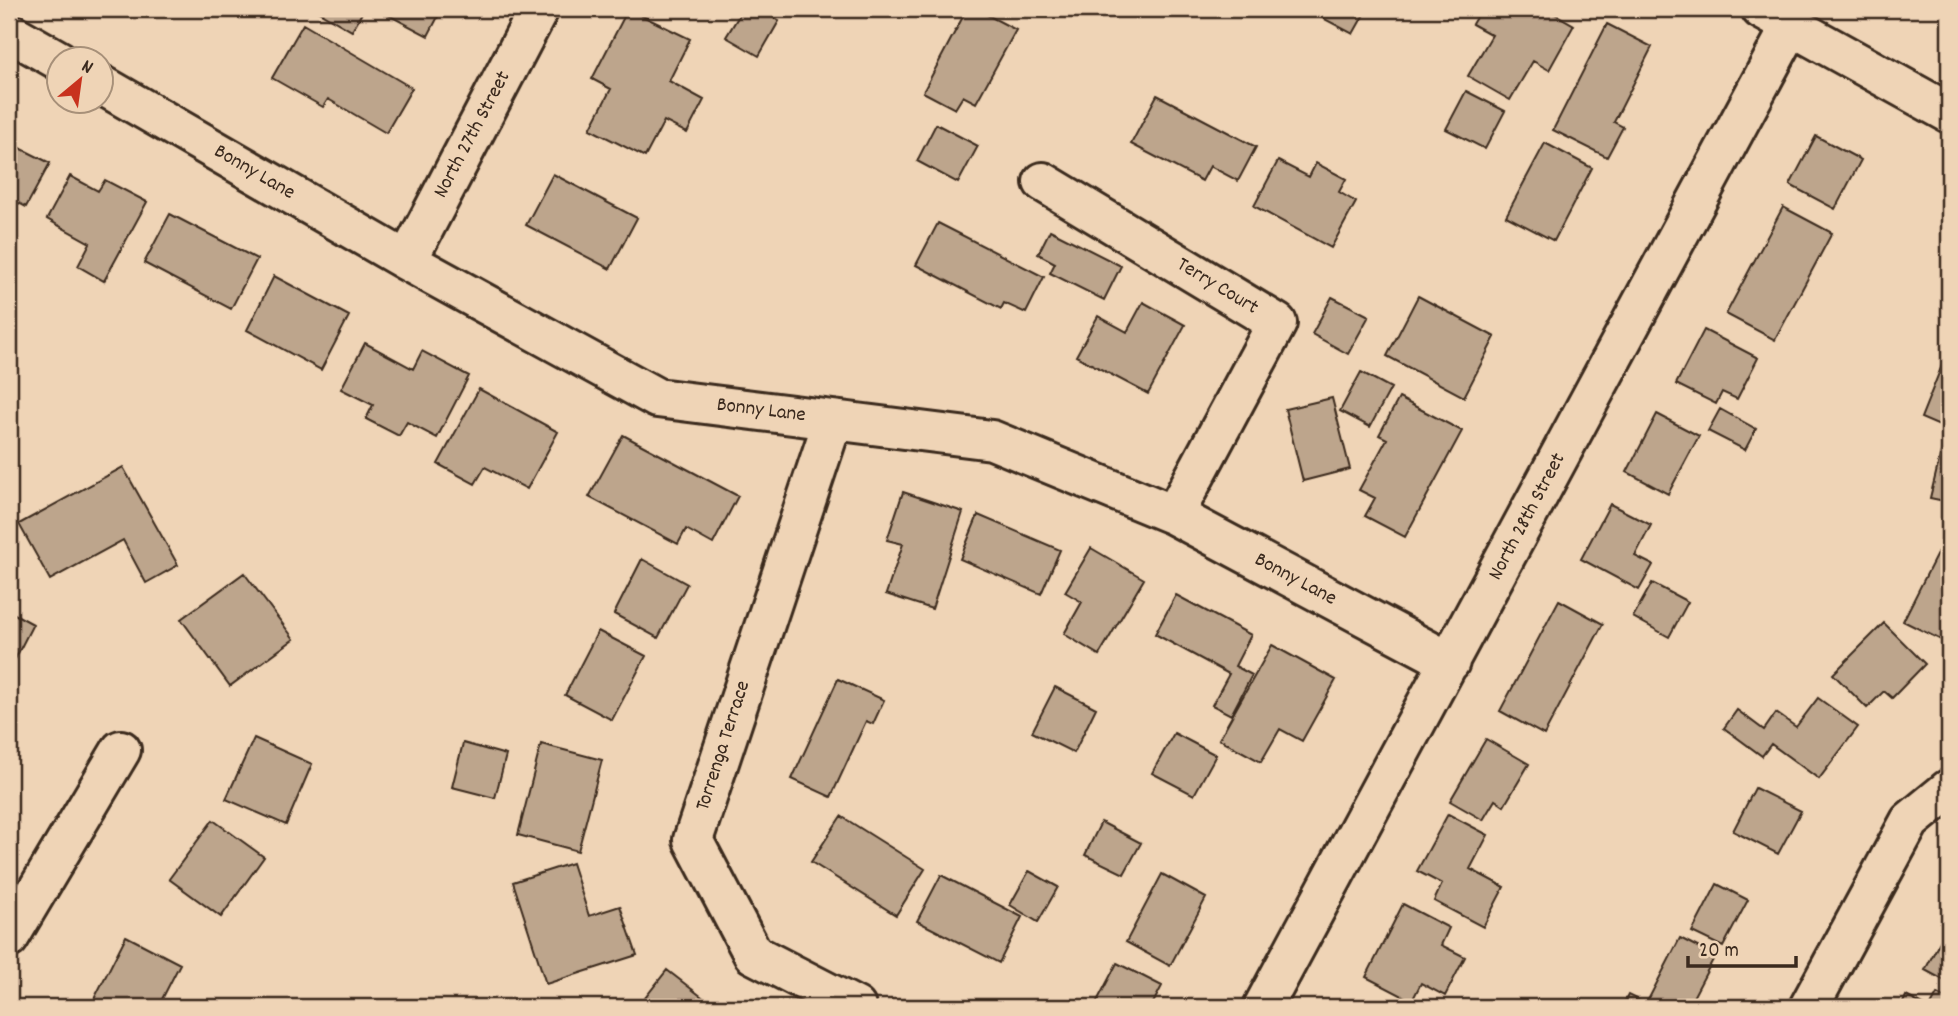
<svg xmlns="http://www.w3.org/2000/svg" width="1958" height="1016" font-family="Dekko,sans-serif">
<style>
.building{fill:#bda58c;stroke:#3b2a1e;stroke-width:2}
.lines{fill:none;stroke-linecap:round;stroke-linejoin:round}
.minor-casing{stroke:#3b2a1e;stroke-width:44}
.major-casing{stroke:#3b2a1e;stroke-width:44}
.minor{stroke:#efd4b6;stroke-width:38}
.major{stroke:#efd4b6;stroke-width:38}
.labels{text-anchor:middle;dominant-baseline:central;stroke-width:5;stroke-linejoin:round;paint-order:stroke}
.street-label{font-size:21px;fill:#3b2a1e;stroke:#efd4b6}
</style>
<rect width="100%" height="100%" fill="#efd4b6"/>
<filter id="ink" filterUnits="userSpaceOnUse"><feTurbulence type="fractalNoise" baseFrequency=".0143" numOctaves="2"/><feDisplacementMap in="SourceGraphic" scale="14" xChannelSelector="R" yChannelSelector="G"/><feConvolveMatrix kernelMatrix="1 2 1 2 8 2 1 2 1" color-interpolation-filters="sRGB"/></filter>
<g filter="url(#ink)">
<path class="building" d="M314 9H364L352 31Z
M377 9H442L428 36Z
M628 9 690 39 669 81 704 100 687 133 664 121 645 157 590 129 611 89 592 79Z
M743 9H758L779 21 759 56 726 37Z
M967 9H976L1016 30 976 103 963 96 955 109 923 92Z
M1316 9H1367L1353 34 1313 13Z
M1481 9H1546L1574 25 1549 70 1533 61 1510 100 1468 76 1492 35 1472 24Z
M303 24 412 88 386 133 328 99 323 107 272 78Z
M1607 24 1652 47 1614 122 1623 127 1607 157 1553 130Z
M1466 91 1505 111 1485 149 1446 129Z
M1157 95 1256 147 1238 181 1210 166 1202 181 1131 144Z
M936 124 978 146 958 183 917 161Z
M1816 136 1861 160 1835 209 1790 185Z
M1545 143 1592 168 1554 241 1506 216Z
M14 145 50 163 26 207 9 198V156Z
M1278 161 1309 177 1316 163 1346 179 1339 192 1356 202 1331 248 1254 206Z
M553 174 637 218 610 269 526 225Z
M70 176 98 191 105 180 147 202 104 281 78 266 90 243 47 219Z
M1783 207 1832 233 1775 340 1726 314Z
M170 214 257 259 231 309 144 263Z
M938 223 1044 277 1026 313 1004 303 1001 309 916 265Z
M1050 230 1121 266 1104 300 1050 273 1055 263 1038 254Z
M274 276 349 316 321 370 247 330Z
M1418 296 1495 337 1464 397 1387 356Z
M1332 297 1369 316 1348 354 1312 334Z
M1143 302 1185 325 1148 394 1076 356 1098 316 1127 332Z
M1704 330 1758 358 1737 399 1722 392 1716 404 1676 384Z
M365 343 413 369 422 351 469 376 437 438 407 422 399 436 366 419 373 405 341 389Z
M1945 358 1949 360V430L1921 418Z
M1361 372 1391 388 1370 427 1340 411Z
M479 389 558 432 527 489 485 467 475 484 438 464Z
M1332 398 1350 469 1303 481 1285 409Z
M1399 398 1462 431 1405 537 1365 516 1375 498 1359 490 1387 439 1379 435Z
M1720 409 1756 429 1745 450 1708 431Z
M1657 414 1699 436 1668 494 1627 472Z
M623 435 738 496 713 544 686 529 678 544 589 497Z
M1943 444 1949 445V502L1930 498Z
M123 467 178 565 146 583 123 540 50 580 19 524Z
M903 492 963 512 932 609 886 594 903 544 887 540Z
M1610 504 1651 525 1635 556 1653 565 1639 590 1581 559Z
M978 515 1060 550 1041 594 960 559Z
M1947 534 1949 535V644L1903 621Z
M1091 548 1144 579 1099 655 1064 634 1082 602 1065 592Z
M642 559 687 584 658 638 614 614Z
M244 573 294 639 230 686 181 619Z
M1652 583 1688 602 1669 637 1633 617Z
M1176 595 1251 635 1235 666 1252 675 1231 715 1212 705 1229 674 1155 634Z
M1559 600 1603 624 1544 735 1500 711Z
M9 611 33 624 9 671Z
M1884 623 1925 664 1892 698 1884 691 1867 708 1833 674Z
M598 631 646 656 612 720 565 695Z
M1272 645 1336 680 1302 741 1280 729 1261 762 1219 739Z
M838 679 884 700 873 724 866 721 831 797 792 779Z
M1055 687 1096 708 1074 753 1032 732Z
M1818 698 1858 727 1819 779 1771 744 1762 756 1724 728 1737 710 1764 730 1776 713 1796 727Z
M1174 733 1216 755 1194 795 1152 773Z
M254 738 312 764 286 825 226 799Z
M1486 739 1529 764 1504 806 1495 800 1483 820 1450 801Z
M463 743 506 755 495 798 452 787Z
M541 744 602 760 578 851 518 835Z
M1755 788 1801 811 1778 854 1733 831Z
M1448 814 1488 835 1470 869 1504 887 1483 927 1434 901 1442 884 1417 871Z
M841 816 925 869 896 915 811 862Z
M213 820 264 857 221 917 169 879Z
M1101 822 1141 843 1124 874 1085 855Z
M572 863 589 916 620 906 637 955 546 984 513 882Z
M1029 871 1058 887 1038 922 1010 905Z
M1162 874 1206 898 1170 966 1126 942Z
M941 875 1022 917 999 963 917 921Z
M1717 884 1748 900 1723 947 1692 932Z
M1403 904 1449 928 1441 945 1465 957 1445 996 1421 983 1412 1001 1366 977Z
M1949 924V983L1925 970Z
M126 936 180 964 158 1007H90Z
M1680 938 1715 956 1688 1007H1622L1628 995 1646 1004Z
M1117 963 1162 986 1151 1007H1094Z
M667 970 715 1007H638Z
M1937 994 1949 1000V1007H1930Z
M1906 996 1927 1007H1901Z"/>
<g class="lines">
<defs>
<path id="minor" d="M9 32 60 61
M102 85 407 261 657 398 992 440 1174 515 1450 662
M1043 182 1277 323 1174 515
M407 261 539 9
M833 420 693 840 753 954 856 1007
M9 938 121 750
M1263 1007 1791 26
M1809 1007 1910 821 1949 789"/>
<path id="major" d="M1761 9 1949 113"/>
</defs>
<use href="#minor" class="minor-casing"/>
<use href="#major" class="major-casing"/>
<use href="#minor" class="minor"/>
<use href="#major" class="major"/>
</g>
</g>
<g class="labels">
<g class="street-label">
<text transform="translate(473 135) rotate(-62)">North 27th Street</text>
<text transform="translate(254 173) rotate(30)">Bonny Lane</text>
<text transform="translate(1217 287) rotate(31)">Terry Court</text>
<text transform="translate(761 411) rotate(7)">Bonny Lane</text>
<text transform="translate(1528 517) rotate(-62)">North 28th Street</text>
<text transform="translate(1295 580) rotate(28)">Bonny Lane</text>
<text transform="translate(724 746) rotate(-72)">Torrenga Terrace</text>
</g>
</g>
<rect width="1958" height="1016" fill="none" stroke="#efd4b6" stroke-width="35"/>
<rect x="18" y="18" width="1923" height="981" fill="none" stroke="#3b2a1e" stroke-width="2.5" filter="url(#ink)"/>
<g transform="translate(80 80) rotate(29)"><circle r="33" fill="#efd4b6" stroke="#a79079" stroke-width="2"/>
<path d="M0-5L12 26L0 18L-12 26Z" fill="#c8321e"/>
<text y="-10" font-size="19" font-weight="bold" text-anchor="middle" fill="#3b2a1e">N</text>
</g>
<path d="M1688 956v10h108v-10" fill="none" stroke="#3b2a1e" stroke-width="3.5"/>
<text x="1699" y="956" font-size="21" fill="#3b2a1e" stroke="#efd4b6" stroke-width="5" paint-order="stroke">20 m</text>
</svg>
